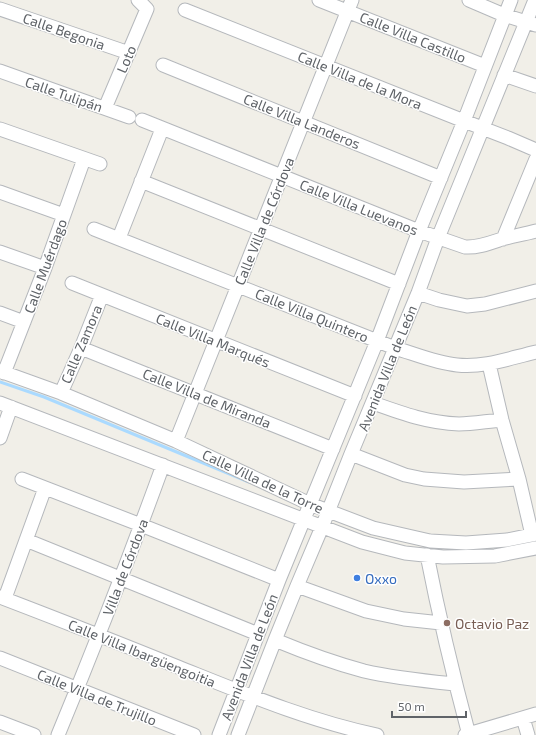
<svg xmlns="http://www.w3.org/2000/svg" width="536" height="735" font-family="'Exo 2',sans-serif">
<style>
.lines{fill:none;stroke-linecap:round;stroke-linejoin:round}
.stream{stroke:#aadaff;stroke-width:3}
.minor-casing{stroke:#b5b8bc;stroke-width:15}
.minor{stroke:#fff;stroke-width:13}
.shop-dot{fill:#3f7fe0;stroke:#fff;stroke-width:1.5}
.education-dot{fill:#8d6e63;stroke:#fff;stroke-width:1.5}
.labels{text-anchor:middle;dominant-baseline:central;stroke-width:3;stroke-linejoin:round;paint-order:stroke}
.street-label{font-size:14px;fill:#5f6368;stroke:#fff}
.shop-label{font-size:14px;fill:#366cbe;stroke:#fff;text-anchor:start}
.education-label{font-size:14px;fill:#785e54;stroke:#fff;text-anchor:start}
</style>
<rect width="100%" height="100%" fill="#f1efe8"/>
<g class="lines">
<path class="stream" d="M0 382 44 397 249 482"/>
<defs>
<path id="minor" d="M319 0 485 66
M469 0 504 15 536 25
M0 9 129 53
M185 10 464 121 508 138 536 150
M163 65 441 178
M0 71 129 117
M504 75 536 86
M105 108 147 9 138 0
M142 120 419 231 465 247C477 248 490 243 502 239 513 236 525 234 536 231
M0 129 100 164
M141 181 399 284
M0 192 64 215
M94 229 395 348C415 354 436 363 457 365 484 368 510 358 536 352
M119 238 162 129
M503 239 536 159
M0 252 45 268
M72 283 355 396
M418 293 439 300 467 306 485 304 536 291
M0 313 24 322
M81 348 333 449
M489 364 502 420 519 479 532 535
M0 371 61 393 176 441 310 504 373 528 430 541 466 543 507 540 536 534
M4 373 45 268 84 159
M61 393 81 348 102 295
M0 403 362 542 405 553 443 557 495 556 536 548
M373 403C401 413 428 423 459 424 473 424 488 421 502 420
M0 438 11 407
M176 441 352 0
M351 454 405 475 424 479 464 482 519 479
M22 479 141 525 279 580
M26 540 258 634
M427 555C439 616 453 675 469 735
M297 586 366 611 404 619 441 623
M0 597C60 620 119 643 178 667 243 693 309 721 377 735
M5 598 45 488
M275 640C304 652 334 663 364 671 394 678 425 681 455 684
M0 658 194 735
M523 718 528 735
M0 722 34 735
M58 735C95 646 130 556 163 465
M219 735 279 580 377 341 419 231 464 121 511 0
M238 735 275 640 297 586 322 527 351 454 418 293 438 238 535 0
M465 735 536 714"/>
</defs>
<use href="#minor" class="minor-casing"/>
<use href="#minor" class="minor"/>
</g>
<circle class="shop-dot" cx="357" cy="578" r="4"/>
<circle class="education-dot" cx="447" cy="623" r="4"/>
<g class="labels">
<g class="street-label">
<text transform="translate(64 31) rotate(19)">Calle Begonia</text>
<text transform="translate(413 37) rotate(22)">Calle Villa Castillo</text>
<text transform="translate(126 59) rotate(-67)">Loto</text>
<text transform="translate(360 80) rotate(22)">Calle Villa de la Mora</text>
<text transform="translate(64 94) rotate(19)">Calle Tulipán</text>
<text transform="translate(302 121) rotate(22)">Calle Villa Landeros</text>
<text transform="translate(359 207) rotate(22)">Calle Villa Luevanos</text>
<text transform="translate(264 221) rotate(-68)">Calle Villa de Córdova</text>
<text transform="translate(45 266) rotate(-70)">Calle Muérdago</text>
<text transform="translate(312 315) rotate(22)">Calle Villa Quintero</text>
<text transform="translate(213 340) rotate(22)">Calle Villa Marqués</text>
<text transform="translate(81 344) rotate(-67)">Calle Zamora</text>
<text transform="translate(387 368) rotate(-68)">Avenida Villa de León</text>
<text transform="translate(207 398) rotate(22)">Calle Villa de Miranda</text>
<text transform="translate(263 481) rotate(25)">Calle Villa de la Torre</text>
<text transform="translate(125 567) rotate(-69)">Villa de Córdova</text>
<text transform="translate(142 653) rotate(22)">Calle Villa Ibargüengoitia</text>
<text transform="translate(249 657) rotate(-69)">Avenida Villa de León</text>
<text transform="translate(97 697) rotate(22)">Calle Villa de Trujillo</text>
</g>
<g class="shop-label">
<text x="365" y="578">Oxxo</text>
</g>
<g class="education-label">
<text x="455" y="623">Octavio Paz</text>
</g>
</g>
<path d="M392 711v6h74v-6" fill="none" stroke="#5f6368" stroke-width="2"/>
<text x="398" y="711" font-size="12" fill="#5f6368" stroke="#ffffff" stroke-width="3" paint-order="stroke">50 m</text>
</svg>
